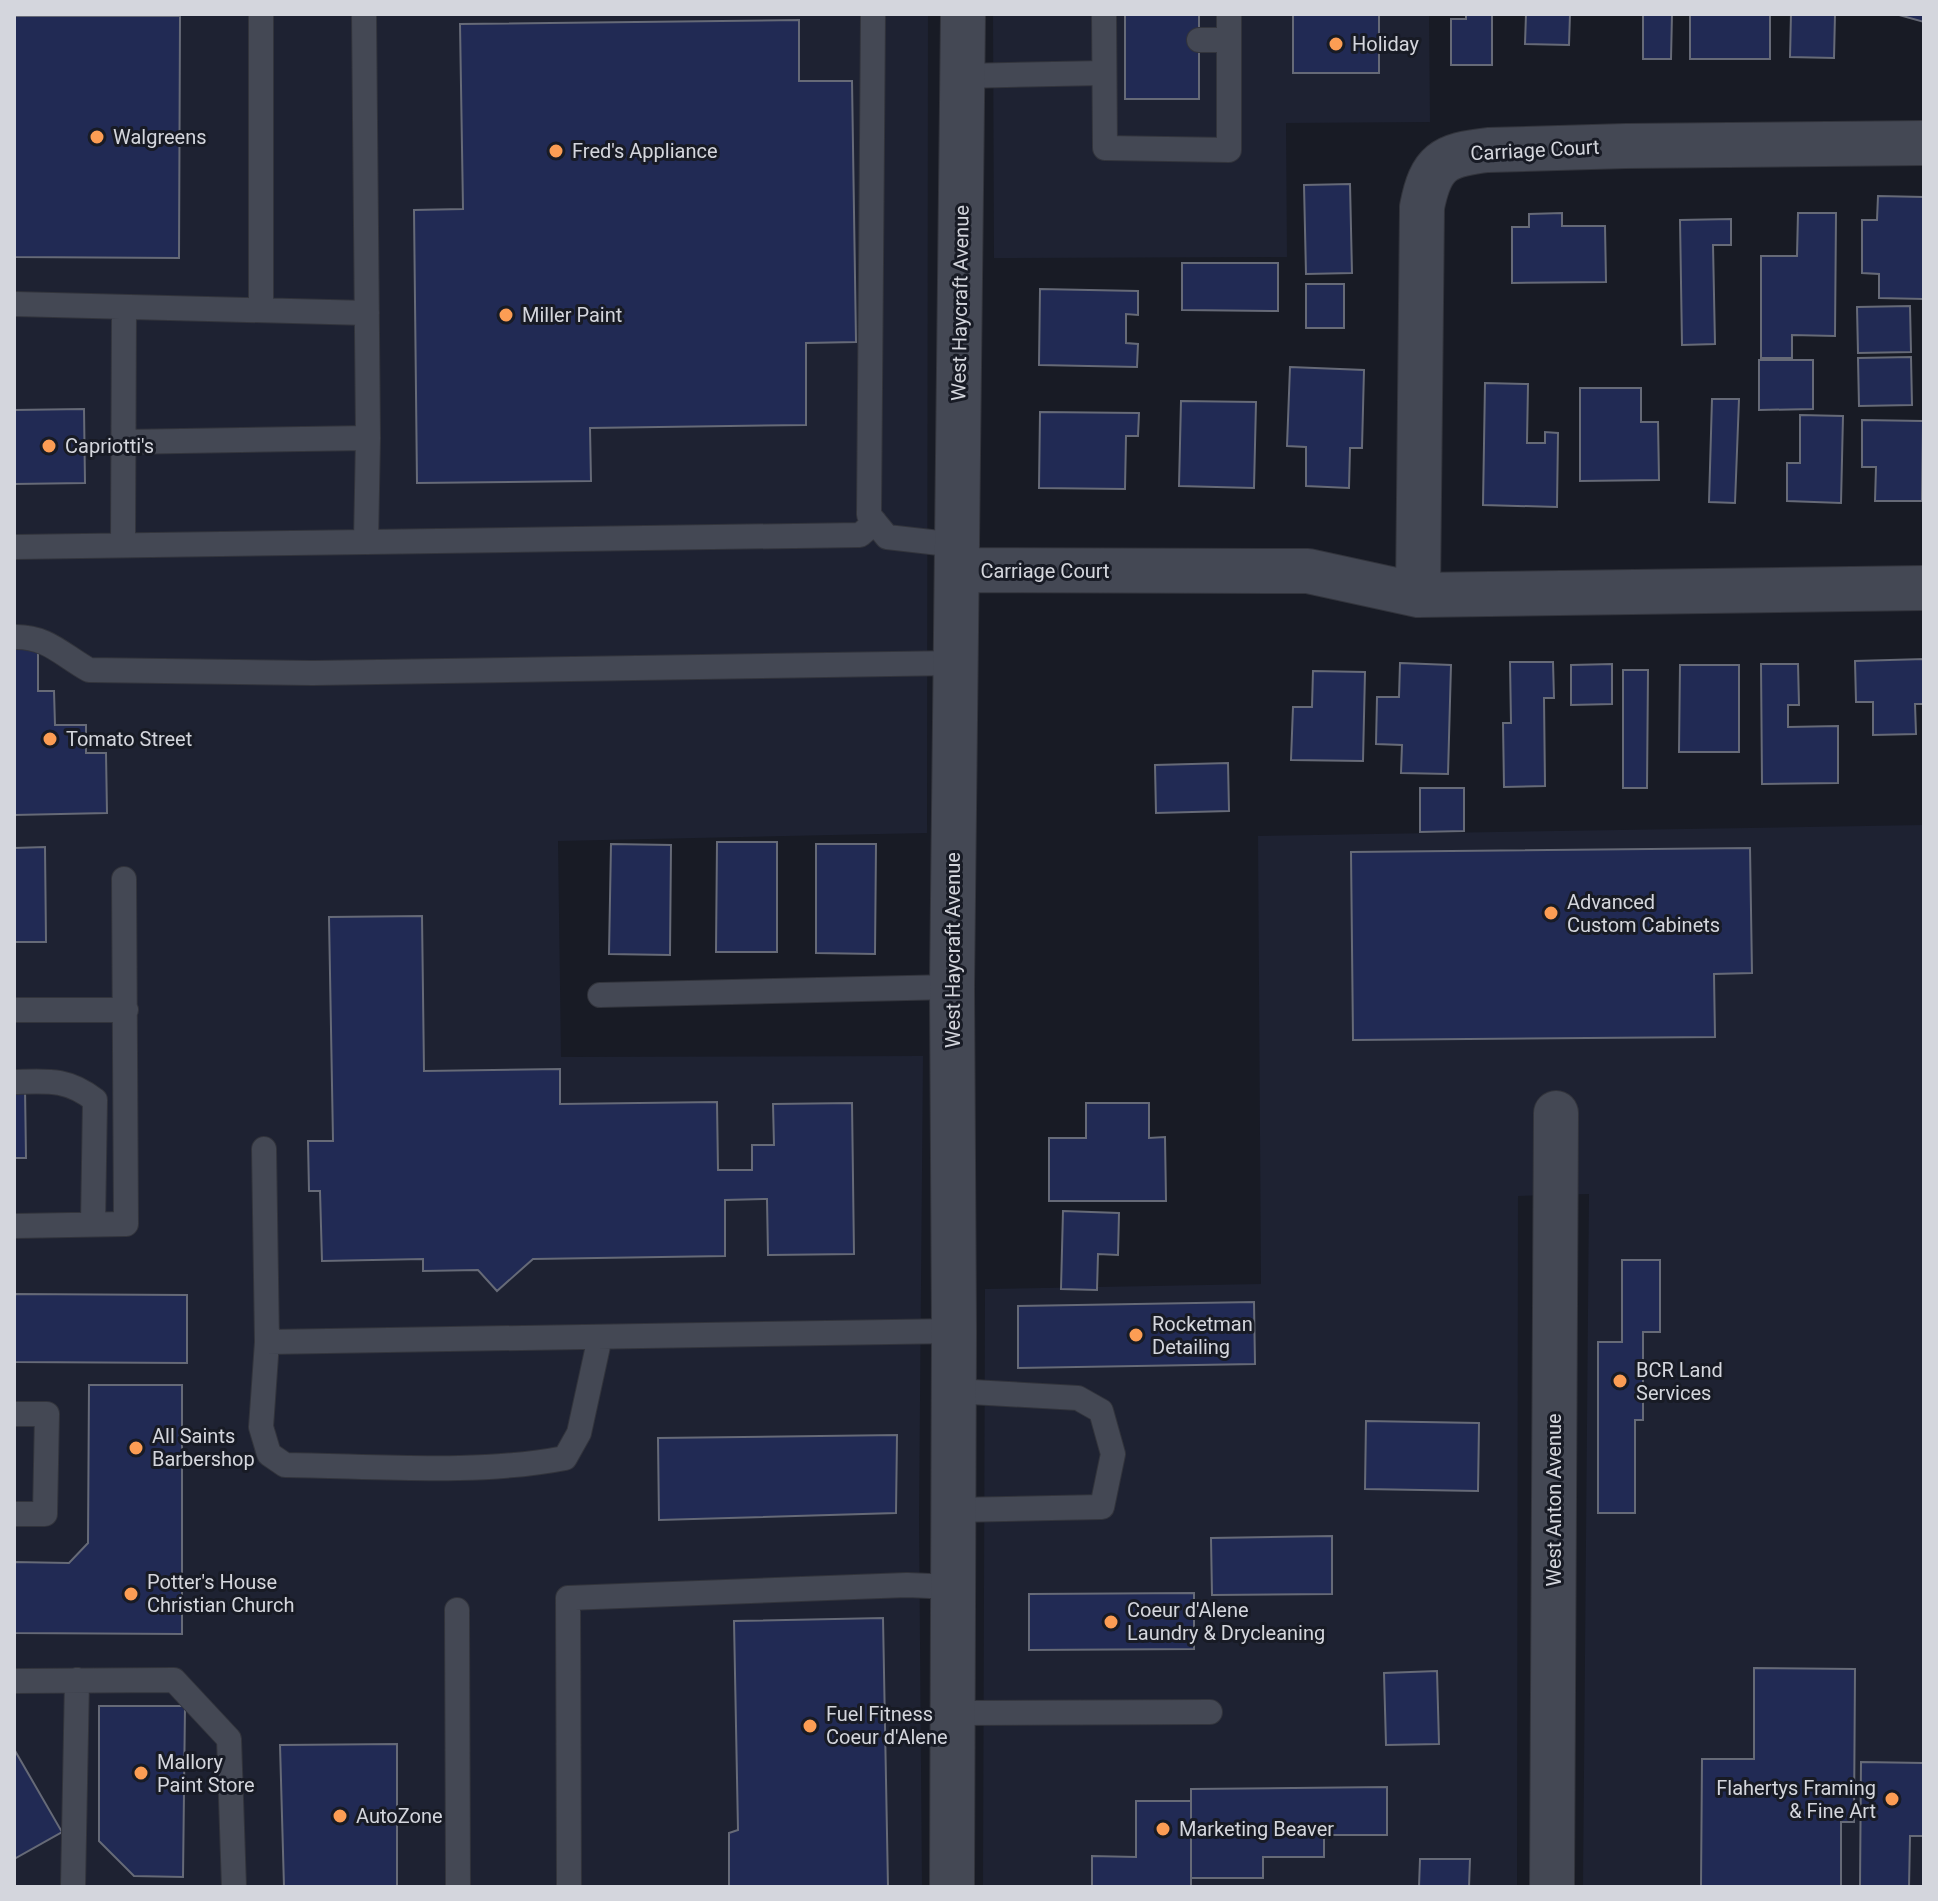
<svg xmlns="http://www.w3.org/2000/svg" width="1938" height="1901" font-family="Roboto,sans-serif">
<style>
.built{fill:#1e2232}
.building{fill:#212a54;stroke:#666a77;stroke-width:2}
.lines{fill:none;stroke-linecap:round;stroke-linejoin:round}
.lane-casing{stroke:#32343c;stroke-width:26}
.street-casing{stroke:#32343c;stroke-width:46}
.lane{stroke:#444854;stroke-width:24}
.street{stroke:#444854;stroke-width:44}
.poi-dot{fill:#fc9d54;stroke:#181b25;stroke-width:3}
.labels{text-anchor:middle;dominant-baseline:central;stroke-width:6;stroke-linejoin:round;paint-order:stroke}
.poi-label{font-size:20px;fill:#d4d6dd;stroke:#181b25;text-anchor:start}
.street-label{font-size:20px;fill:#d4d6dd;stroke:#181b25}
</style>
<rect width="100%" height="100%" fill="#181b25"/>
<path class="built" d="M14 14H928L927 833 558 841 561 1057 923 1056 919 1518 922 1887H14Z
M993 14H1429L1430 122 1286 123 1287 257 994 258Z
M1924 825V1887H1583L1589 1194 1518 1196 1517 1887H983L985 1289 1261 1284 1258 836Z"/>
<path class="building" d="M1125 14H1199V99H1125Z
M1293 14H1379V73H1293Z
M1466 14H1492V65H1451V19H1466Z
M1526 14H1570L1569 45 1525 44Z
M1643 14H1672L1671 59H1643Z
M1690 14H1770V59H1690Z
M1791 14H1835L1834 58 1790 57Z
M1924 14V22L1899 15V14Z
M14 16H180L179 258 14 257Z
M799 20V81H852L856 342 806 343V425L590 428 591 481 417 483 414 210 463 209 460 24Z
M1350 184 1352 273 1306 274 1304 185Z
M1878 196 1924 197V299L1879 298V274L1862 273V220H1877Z
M1562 213V226H1605L1606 282 1512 283V227H1529V214Z
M1798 213H1836L1835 336 1792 335V358H1761V256H1797Z
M1731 219V245H1713L1715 344 1682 345 1680 220Z
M1182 263H1278V311L1182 310Z
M1306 284H1344V328H1306Z
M1040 289 1138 291V315L1126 314V343L1138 344 1137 367 1039 365Z
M1910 306 1911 352 1858 353 1857 307Z
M1911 357 1912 405 1859 406 1858 358Z
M1759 360H1813V409L1759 410Z
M1290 367 1364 370 1362 448H1350L1349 488 1306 486V447L1287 446Z
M1485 383 1528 384 1527 443H1545V432L1558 433 1557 507 1483 505Z
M1580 388H1641V422H1658L1659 480 1580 481Z
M1712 399H1739L1735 503 1709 502Z
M1181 401 1256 402 1254 488 1179 486Z
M84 409 85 483 14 484V410Z
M1040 412 1139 413 1138 436H1126L1125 489 1039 488Z
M1800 415 1843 416 1841 503 1787 501V463H1800Z
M1862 420 1923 421 1922 501H1875L1876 467H1862Z
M38 643V691H54L55 725H86V753H106L107 813 14 815V644Z
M1924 659V704H1915L1916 734 1873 735V702H1856L1855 661Z
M1510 662H1553L1554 698H1544L1545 786 1504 787 1503 723H1511Z
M1400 663 1451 665 1448 774 1401 773 1402 745 1376 744 1377 697H1399Z
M1612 664V704L1571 705V665Z
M1761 664H1798L1799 705H1788V727L1838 726V783L1762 784Z
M1680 665H1739V752H1679Z
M1623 670H1648L1647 788H1623Z
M1313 671 1365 672 1363 761 1291 760 1293 707H1312Z
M1228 763 1229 811 1156 813 1155 765Z
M1420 788H1464V831L1420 832Z
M717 842H777V952H716Z
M611 844 671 845 670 955 609 954Z
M816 844H876L875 954 816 953Z
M45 847 46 942H14V848Z
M1750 848 1752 973 1714 974 1715 1037 1353 1040 1351 852Z
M422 916 424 1071 560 1069V1104L717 1102 718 1170H752V1145H774L773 1104 852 1103 854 1254 768 1255 767 1199 725 1200V1256L533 1259 497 1291 478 1270 423 1271V1259L322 1261 320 1191H309L308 1141H333L329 917Z
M14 1088H25L26 1158H14Z
M1086 1103H1149V1138L1165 1137 1166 1201H1049V1138H1086Z
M1063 1211 1119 1213 1118 1255 1098 1254 1097 1290 1061 1289Z
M1622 1260H1660V1332H1643V1420H1635V1513H1598V1342H1622Z
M14 1294 187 1295V1363L14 1362Z
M1254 1302 1255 1364 1018 1368V1306Z
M89 1385H182V1634L14 1633V1562L69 1563 88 1543Z
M1366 1421 1479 1423 1478 1491 1365 1489Z
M897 1435 896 1513 659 1520 658 1438Z
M1332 1536V1594L1212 1595 1211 1538Z
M1194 1593V1649L1029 1650V1594Z
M883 1618 888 1887H729V1833L738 1830 734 1621Z
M1754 1668 1855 1669 1854 1822H1841V1887H1701L1702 1759H1754Z
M1437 1671 1439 1744 1386 1745 1384 1673Z
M99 1706H185L183 1877 134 1876 99 1841Z
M397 1744V1887H284L280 1745Z
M14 1749 62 1832 14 1859Z
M1861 1762 1924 1763V1836H1910L1909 1887H1860Z
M1387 1787V1835H1324V1857H1263V1878H1191V1789Z
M1136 1801H1191V1887H1092V1856L1136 1857Z
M1420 1859H1470L1469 1887H1419Z"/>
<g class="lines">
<defs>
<path id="lane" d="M261 14V310
M873 14 869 515 887 537 957 545
M1104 14 1105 148 1229 150V14
M1199 40H1229
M962 76 1103 73
M14 304 367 313
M122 442 368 438
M366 542 860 535 875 522
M123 544 124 309
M14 547 366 542 368 438 364 14
M14 637C47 636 62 655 89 670L313 673 956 663
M600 995 952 987
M14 1010H126
M14 1082C47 1081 67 1078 95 1100L93 1224
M264 1149 267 1342 954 1331
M14 1226 126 1224 124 879
M267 1342 261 1427 269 1454 285 1465C375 1466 478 1475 565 1458L579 1433 600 1337
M14 1414H47L45 1514H14
M954 1510 1102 1507 1113 1454 1101 1411 1078 1398 954 1391
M457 1610 458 1887
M14 1681 174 1680 229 1739 234 1887
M953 1713 1210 1712
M73 1887 77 1680
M569 1887 568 1598 907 1585 954 1587"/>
<path id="street" d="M957 570 1308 571 1418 595 1924 588
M1418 595 1422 207C1431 162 1443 155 1488 150L1626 146 1924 143
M952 1887 954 1331 952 987 963 14
M1552 1887 1556 1113"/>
</defs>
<use href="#lane" class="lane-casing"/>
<use href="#street" class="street-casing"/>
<use href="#lane" class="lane"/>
<use href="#street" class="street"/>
</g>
<g class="poi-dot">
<circle cx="1336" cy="44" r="8"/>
<circle cx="97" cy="137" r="8"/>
<circle cx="556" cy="151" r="8"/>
<circle cx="506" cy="315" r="8"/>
<circle cx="49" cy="446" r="8"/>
<circle cx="50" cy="739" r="8"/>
<circle cx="1551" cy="913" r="8"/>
<circle cx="1136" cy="1335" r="8"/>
<circle cx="1620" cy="1381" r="8"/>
<circle cx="136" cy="1448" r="8"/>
<circle cx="131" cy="1594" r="8"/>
<circle cx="1111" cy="1622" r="8"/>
<circle cx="810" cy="1726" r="8"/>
<circle cx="141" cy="1773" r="8"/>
<circle cx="1892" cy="1799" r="8"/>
<circle cx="340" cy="1816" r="8"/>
<circle cx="1163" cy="1829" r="8"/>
</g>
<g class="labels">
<g class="poi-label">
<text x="1352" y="44">Holiday</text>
<text x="113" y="137">Walgreens</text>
<text x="572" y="151">Fred's Appliance</text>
<text x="522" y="315">Miller Paint</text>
<text x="65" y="446">Capriotti's</text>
<text x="66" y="739">Tomato Street</text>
<text x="1567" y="902">Advanced<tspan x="1567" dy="23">Custom Cabinets</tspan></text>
<text x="1152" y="1324">Rocketman<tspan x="1152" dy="23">Detailing</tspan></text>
<text x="1636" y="1370">BCR Land<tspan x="1636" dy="23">Services</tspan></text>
<text x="152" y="1436">All Saints<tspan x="152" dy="23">Barbershop</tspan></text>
<text x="147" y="1582">Potter's House<tspan x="147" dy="23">Christian Church</tspan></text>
<text x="1127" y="1610">Coeur d'Alene<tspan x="1127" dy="23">Laundry &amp; Drycleaning</tspan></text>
<text x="826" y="1714">Fuel Fitness<tspan x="826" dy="23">Coeur d'Alene</tspan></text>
<text x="157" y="1762">Mallory<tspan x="157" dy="23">Paint Store</tspan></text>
<text x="1876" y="1788" text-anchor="end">Flahertys Framing<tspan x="1876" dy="23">&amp; Fine Art</tspan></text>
<text x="356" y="1816">AutoZone</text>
<text x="1179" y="1829">Marketing Beaver</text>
</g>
<g class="street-label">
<text transform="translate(1535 150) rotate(-3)">Carriage Court</text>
<text transform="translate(960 303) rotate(-89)">West Haycraft Avenue</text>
<text x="1045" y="571">Carriage Court</text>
<text transform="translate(953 950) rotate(-90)">West Haycraft Avenue</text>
<text transform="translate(1554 1500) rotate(-90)">West Anton Avenue</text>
</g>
</g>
<rect width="1938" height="1901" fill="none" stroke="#d4d6dd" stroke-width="32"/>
</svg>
